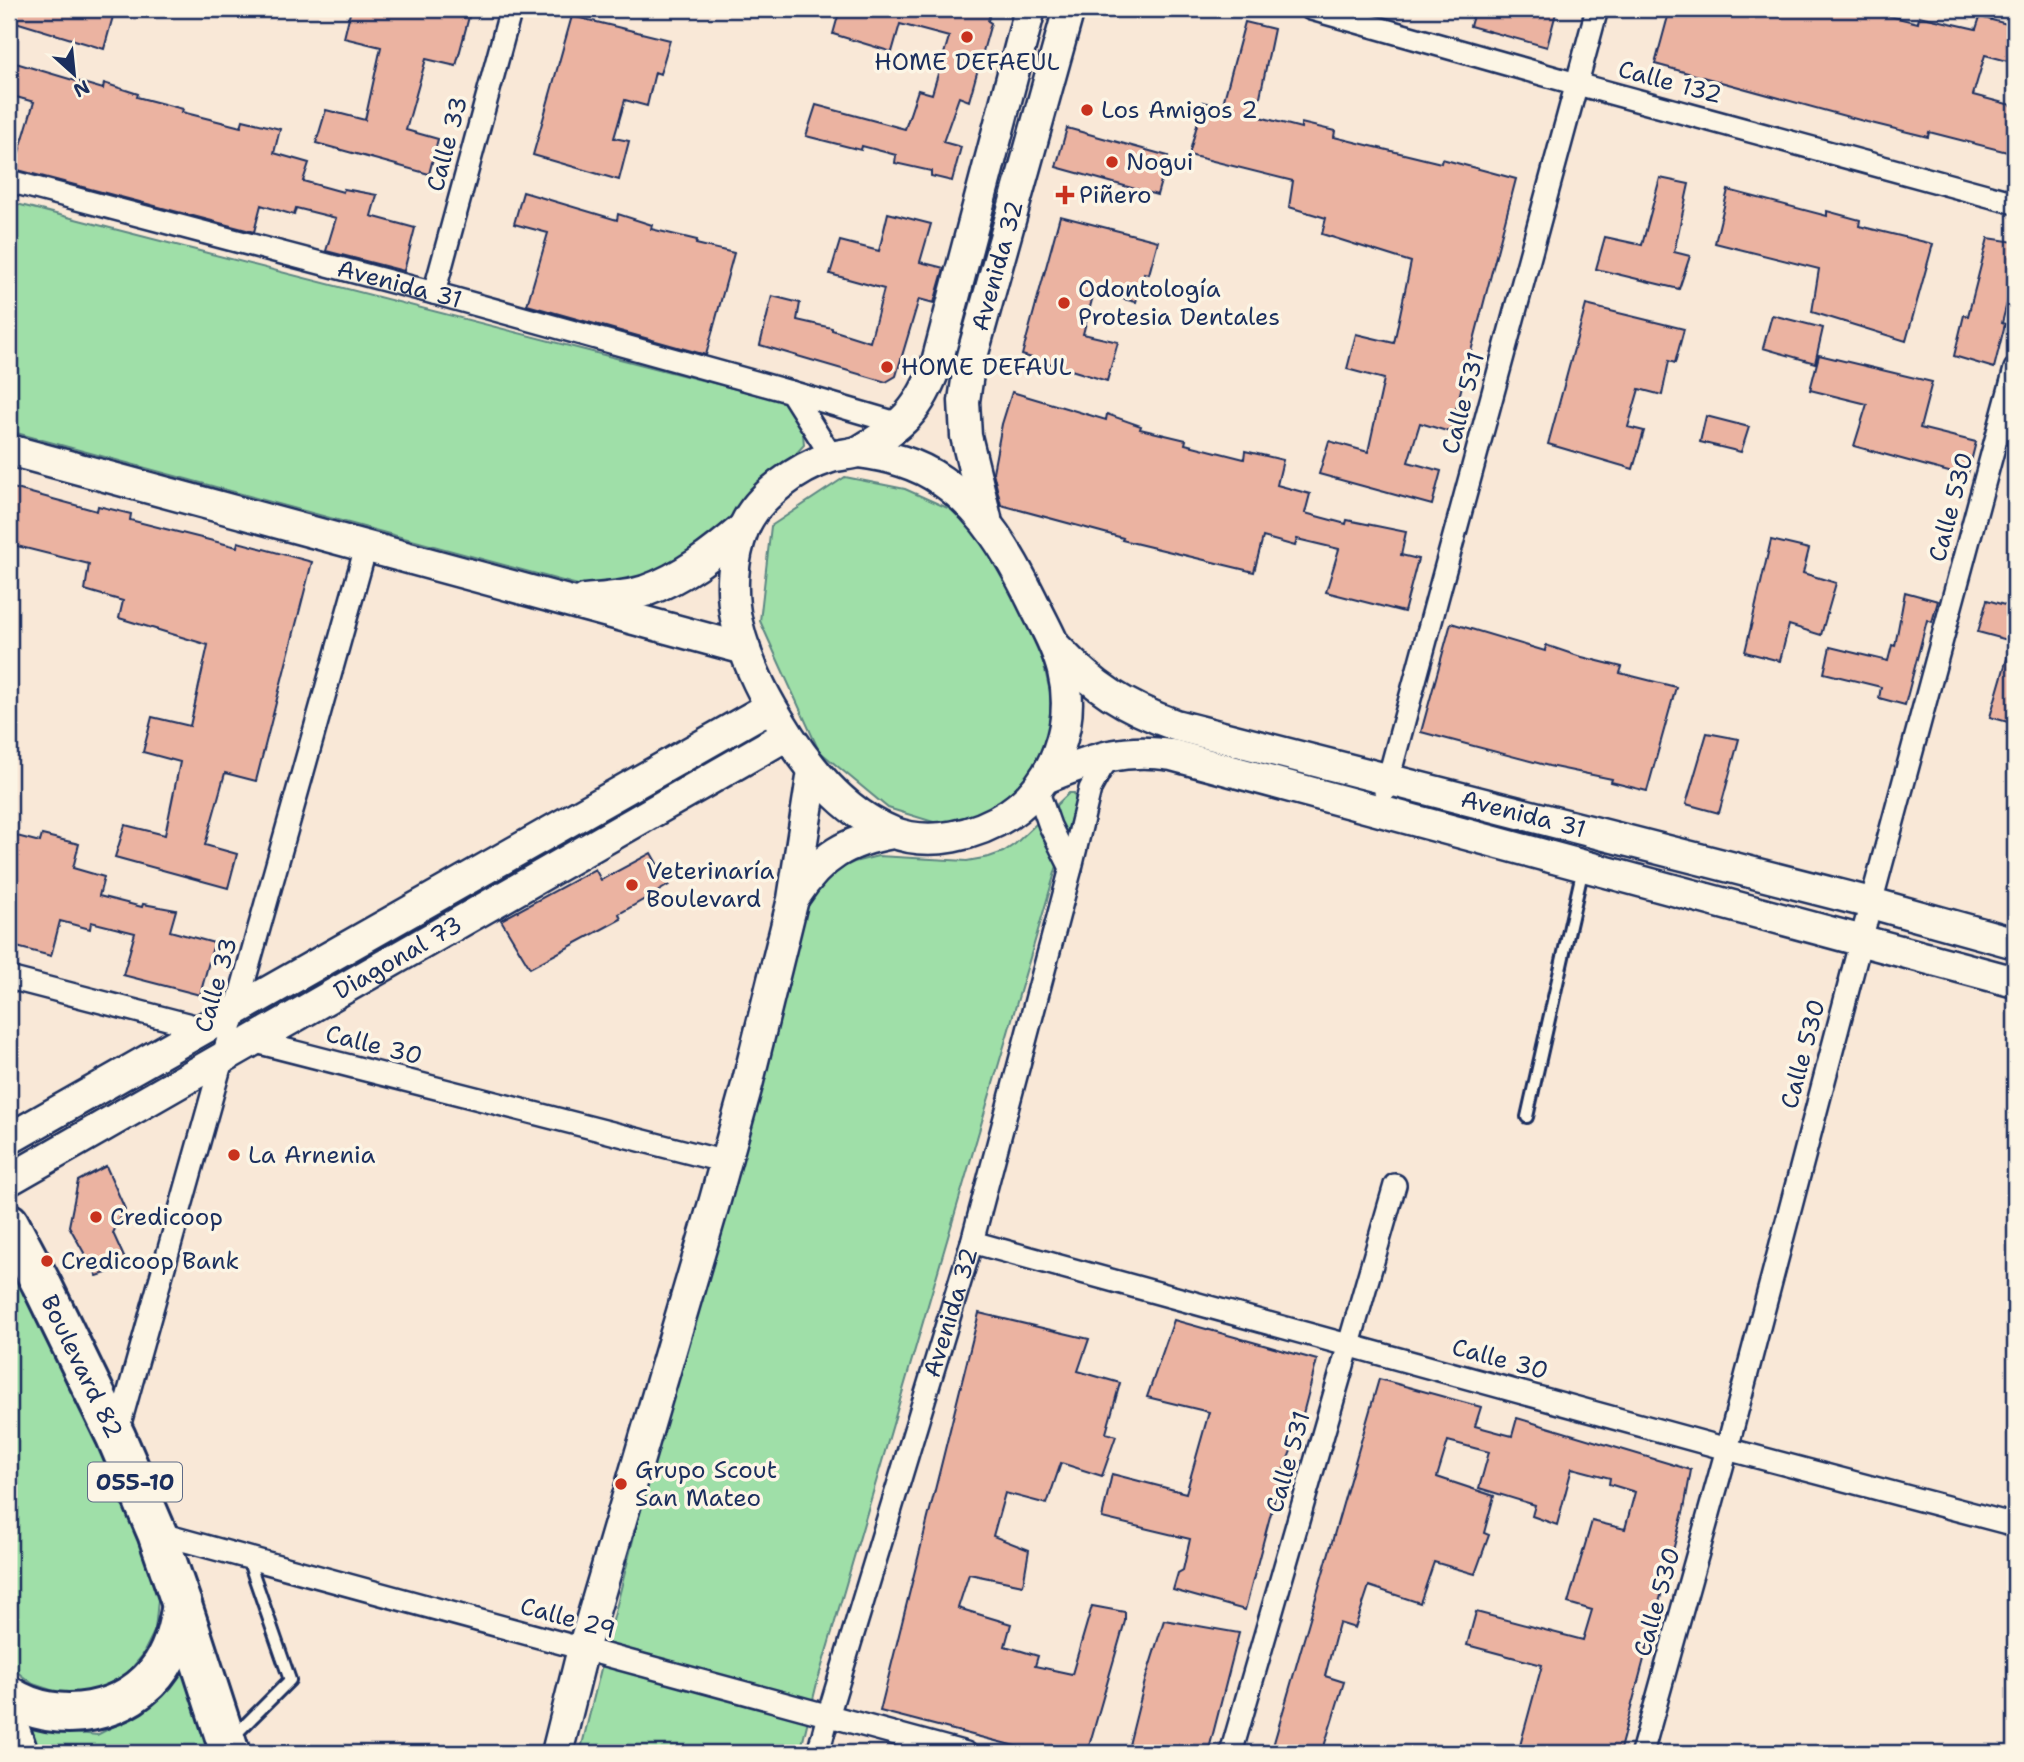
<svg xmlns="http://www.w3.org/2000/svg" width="2024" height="1762" font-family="'Shantell Sans',sans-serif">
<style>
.green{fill:#9fdfa8;stroke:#5d8783;stroke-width:2}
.building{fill:#ebb3a1;stroke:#1b2f5e;stroke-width:2}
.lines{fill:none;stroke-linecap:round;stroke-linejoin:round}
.lane-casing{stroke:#1b2f5e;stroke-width:16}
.street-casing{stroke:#1b2f5e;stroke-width:26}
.secondary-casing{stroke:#1b2f5e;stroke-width:35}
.highway-casing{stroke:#1b2f5e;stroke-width:44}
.lane{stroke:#fcf5e5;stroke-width:10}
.street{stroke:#fcf5e5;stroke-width:21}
.secondary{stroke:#fcf5e5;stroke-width:30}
.highway{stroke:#fcf5e5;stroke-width:38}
.poi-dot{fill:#c8321e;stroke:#fcf5e5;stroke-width:2.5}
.labels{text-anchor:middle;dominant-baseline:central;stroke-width:7;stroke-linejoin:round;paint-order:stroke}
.shield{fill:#fcf5e5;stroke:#5e6a86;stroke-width:2}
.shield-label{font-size:23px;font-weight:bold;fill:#1b2f5e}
.poi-label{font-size:24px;fill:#1b2f5e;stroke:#fcf5e5;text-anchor:start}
.street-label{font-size:24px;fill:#1b2f5e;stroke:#fcf5e5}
</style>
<rect width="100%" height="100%" fill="#f9e8d7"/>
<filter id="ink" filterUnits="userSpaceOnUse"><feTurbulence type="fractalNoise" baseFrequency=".0143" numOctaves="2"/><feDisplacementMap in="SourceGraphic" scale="14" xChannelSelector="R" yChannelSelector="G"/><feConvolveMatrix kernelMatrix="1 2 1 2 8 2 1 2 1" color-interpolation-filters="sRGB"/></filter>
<g filter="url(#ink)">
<path class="green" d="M9 202 791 403 802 421 804 445 700 559 611 594 9 431Z
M845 477 905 489 968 517 1032 612 1050 692V769L1012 808 956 829 888 808 819 751 760 621 771 526Z
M1069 793H1074L1076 801 817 1683 800 1753H580L741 1106 805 909 825 879 839 869 854 862 878 856 967 861 989 857 1003 852 1015 844Z
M9 1250 70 1368 157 1576 158 1600 155 1630 142 1656 126 1675 88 1694 60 1693 33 1684 9 1666Z
M184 1667 219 1753H38L28 1728 97 1735 144 1711Z"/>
<path class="building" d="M9 9H115L104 49 9 20Z
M351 9H471L456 66 426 59 406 130 438 139 429 174 316 143 326 110 365 120 381 47 344 38Z
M840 9H991L988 21 991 23 969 101 959 97 943 142 961 147 952 181 931 176V171L895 163 896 155 862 146 861 150 806 136 816 105 905 129 918 90 932 94 949 37 900 24 892 52 833 34Z
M1475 9H1557L1547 47 1470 26Z
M1670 9H1861L1918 23 1919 16 1976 29 1980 17 2015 26V63L1985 55 1973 95 2015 106V154L1929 132 1928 137 1867 122 1655 64Z
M572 16 670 40 660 74 655 72 647 106 625 100 614 138 629 141 619 180 533 155Z
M1245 22 1274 29 1256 116 1301 128V123L1335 131 1334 137 1441 163 1442 159 1516 179 1450 432 1420 423 1408 462 1441 471 1432 505 1319 474 1329 441 1368 452 1384 379 1347 369 1356 334 1394 343 1411 262 1322 234 1326 218 1289 207 1293 181 1189 155 1203 102 1222 107Z
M9 61 103 89 104 83 138 94 137 97 183 109 182 112 241 127 243 120 280 129 274 153 309 163 303 181 343 192 344 189 377 195 371 216 415 228 404 271 326 251 336 218 296 208 294 215 261 205 254 232 14 169 34 102 9 95Z
M1067 128 1168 156 1157 195 1056 167Z
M1660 178 1689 184 1674 252 1690 256 1679 289 1596 269 1605 237 1642 245Z
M1728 190 1827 216V211L1860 220 1859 226 1933 244 1906 341 1812 312 1819 269 1715 243Z
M523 192 617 220 618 214 652 225 651 229 697 240 696 244 734 253 706 355 527 305 548 233 514 224Z
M888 213 931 224 920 262 944 268 934 303 919 299 896 376 886 382 760 345 772 296 800 303 797 320 832 328V330L870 342 884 289 830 274 840 241 879 251Z
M1060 216 1158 241 1149 274 1144 273 1136 302 1094 292 1083 334 1118 342 1107 381 1022 355Z
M1988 238 2015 242V271L2002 323 2005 324 1994 368 1954 356 1964 315 1968 316Z
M1586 305 1684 329 1675 363 1669 361 1662 395 1639 389 1628 427 1644 431 1633 469 1548 444Z
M1772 315 1823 328 1815 363 1763 348Z
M1819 355 1932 382 1920 428 1976 442 1967 477 1854 446 1867 404 1810 390Z
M1012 392 1106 420 1107 414 1141 426 1140 429 1186 440 1185 444 1244 459 1245 451 1283 460 1277 485 1310 494 1305 513 1346 524 1347 520 1406 532 1401 555 1418 559 1404 612 1326 592 1339 549 1297 539 1295 546 1263 537 1254 572 1122 540 1123 538 1001 505 993 472 1002 424Z
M1706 416 1749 427 1741 452 1700 442Z
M9 487 97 511 98 506 131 514 130 520 237 547 238 542 312 562 256 781 225 773 205 845 237 854 228 888 115 857 125 825 165 835 180 762 143 752 152 717 190 726 208 645 119 618 123 601 85 590 89 564 9 544Z
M1771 540 1809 549 1803 573 1836 583 1821 635 1789 625 1780 661 1745 652Z
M1905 592 1938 601 1932 622 1927 620 1905 705 1879 698 1881 687 1824 673 1830 647 1888 661 1892 645 1895 646Z
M1987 600 2015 608V642L1978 632Z
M1451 623 1545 651 1546 645 1578 656 1622 667 1620 673 1676 687 1647 791 1611 782 1612 779 1549 766 1421 732Z
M2010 648H2015V724L1990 717Z
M1707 733 1739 739 1719 813 1686 804Z
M9 834 40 842 42 835 79 844 73 868 104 877 99 896 142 907 143 904 176 910 170 931 214 943 200 995 123 975 135 933 91 922 90 929 60 921 51 956 9 945Z
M651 853 669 885 619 914 621 919 530 968 501 920 595 869 601 880Z
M106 1166 125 1209 113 1233 128 1266 97 1276 69 1226 78 1181Z
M979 1313 1089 1339 1078 1371 1120 1383 1106 1433 1116 1436 1102 1476 1061 1463 1047 1504 1005 1493 993 1536 1029 1550 1023 1585 969 1574 958 1608 1011 1624 1005 1646 1038 1656 1035 1666 1072 1674 1092 1606 1125 1612V1621L1087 1753H1042L880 1711Z
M1174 1320 1317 1360 1298 1433 1280 1479 1245 1610 1173 1590 1178 1573 1183 1570 1190 1539 1102 1518 1112 1474 1186 1493 1209 1412 1147 1397Z
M1379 1379 1481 1407 1475 1426 1512 1436 1517 1418 1691 1470 1684 1509 1619 1753H1518L1542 1665 1467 1645 1476 1612 1583 1640 1592 1610 1568 1603 1592 1521 1625 1529 1635 1492 1609 1484 1610 1478 1572 1468 1557 1525 1532 1516 1535 1505 1479 1488 1489 1452 1448 1441 1437 1477 1494 1496 1484 1533 1489 1535 1475 1574 1434 1562 1420 1603 1369 1586 1355 1628 1339 1623 1325 1676 1344 1682 1322 1753H1271Z
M1164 1620 1239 1633 1208 1753H1127L1145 1681Z"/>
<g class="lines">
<defs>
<path id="lane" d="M1527 1117 1583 868
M234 1736 290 1680 248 1559"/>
<g id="street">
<path d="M1311 9 1577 84 2015 203"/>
<path id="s1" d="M9 181 434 293 791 392 832 457"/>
<path d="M434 293 511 9"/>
<path d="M791 392 900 424"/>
<path d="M1037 789 1050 826 1071 868"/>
<path d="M1385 791 1597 9"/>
<path d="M9 978 210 1030"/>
<path d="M248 1040 726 1162"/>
<path d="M972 1242 1727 1449 2015 1525"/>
<path d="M117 1434 366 547"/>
<path d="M157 1533 966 1753"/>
<path id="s2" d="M818 1753 828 1716 972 1242 1071 868 1090 789 1101 769 1113 754"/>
<path d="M1231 1753 1395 1185"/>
<path d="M1642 1753 1727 1449 1861 940 2015 369"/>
</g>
<g id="secondary">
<path d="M9 450 745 649"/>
<path d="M858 452C888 456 917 463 942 481 984 510 1010 555 1032 600 1043 623 1057 646 1063 671 1076 724 1055 783 1009 814 977 835 930 847 892 832 842 812 806 765 779 720 761 691 745 657 737 623 730 593 732 558 743 530 755 497 799 467 831 457 840 455 849 454 858 452Z"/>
<path d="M858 452C902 426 920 411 937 362L1030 9"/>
<path id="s3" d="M986 518 966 436 964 401 969 367 1069 9"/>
<path d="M585 600C605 598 626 597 645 591 682 578 714 553 743 528"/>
<path id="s4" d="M1057 648C1095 688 1123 706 1175 725L1871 903 2015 943"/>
<path d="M1045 778C1091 760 1121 747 1172 755L2015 982"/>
<path d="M795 896C821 856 847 841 893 833"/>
<path d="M9 1139 770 707"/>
<path id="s5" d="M9 1180 787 735"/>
<path d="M557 1753 583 1649 715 1200 747 1085 793 899 813 771"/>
</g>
<g id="highway">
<path id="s6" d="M9 1223 41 1283 116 1437 157 1533 182 1605 230 1753"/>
<path d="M9 1696C57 1727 129 1715 162 1665 174 1646 178 1626 182 1605"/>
<path d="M9 1727 18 1753"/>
</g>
</defs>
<use href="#lane" class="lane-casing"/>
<use href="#street" class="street-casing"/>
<use href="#secondary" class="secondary-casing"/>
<use href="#highway" class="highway-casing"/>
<use href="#lane" class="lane"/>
<use href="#street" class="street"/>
<use href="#secondary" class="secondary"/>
<use href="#highway" class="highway"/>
</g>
</g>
<g class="poi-dot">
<circle cx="967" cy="37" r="7"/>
<circle cx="1087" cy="110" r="7"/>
<circle cx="1112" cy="162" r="7"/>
<path d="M1061.5 184.5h7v7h7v7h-7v7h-7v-7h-7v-7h7z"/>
<circle cx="1064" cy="303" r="7"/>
<circle cx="887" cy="367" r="7"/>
<circle cx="632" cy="885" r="7"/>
<circle cx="234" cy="1155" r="7"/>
<circle cx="96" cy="1217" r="7"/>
<circle cx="47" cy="1261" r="7"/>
<circle cx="621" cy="1484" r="7"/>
</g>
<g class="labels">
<rect class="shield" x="88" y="1462.5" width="94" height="39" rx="5"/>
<g class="shield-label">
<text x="135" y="1482">055-10</text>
</g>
<g class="poi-label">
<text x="967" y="62" text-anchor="middle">HOME DEFAEUL</text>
<text x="1101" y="110">Los Amigos 2</text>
<text x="1126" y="162">Nogui</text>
<text x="1079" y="195">Piñero</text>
<text x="1078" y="289">Odontología<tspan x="1078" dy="28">Protesia Dentales</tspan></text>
<text x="901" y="367">HOME DEFAUL</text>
<text x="646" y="871">Veterinaría<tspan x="646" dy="28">Boulevard</tspan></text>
<text x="248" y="1155">La Arnenia</text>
<text x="110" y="1217">Credicoop</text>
<text x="61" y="1261">Credicoop Bank</text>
<text x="635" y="1470">Grupo Scout<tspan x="635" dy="28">San Mateo</tspan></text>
</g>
<g class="street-label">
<text transform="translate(1670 82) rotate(15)">Calle 132</text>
<text transform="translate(447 144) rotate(-75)">Calle 33</text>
<text stroke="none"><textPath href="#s3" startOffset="259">Avenida 32</textPath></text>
<text stroke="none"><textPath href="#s1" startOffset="404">Avenida 31</textPath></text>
<text transform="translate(1463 403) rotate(-75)">Calle 531</text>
<text transform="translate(1951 507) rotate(-75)">Calle 530</text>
<text stroke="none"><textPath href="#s4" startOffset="502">Avenida 31</textPath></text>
<text stroke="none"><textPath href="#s5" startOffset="448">Diagonal 73</textPath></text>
<text transform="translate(216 985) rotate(-74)">Calle 33</text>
<text transform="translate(374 1045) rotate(14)">Calle 30</text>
<text transform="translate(1803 1054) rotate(-75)">Calle 530</text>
<text stroke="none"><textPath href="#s2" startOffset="460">Avenida 32</textPath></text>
<text transform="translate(1500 1359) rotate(15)">Calle 30</text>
<text stroke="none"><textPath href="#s6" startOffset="161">Boulevard 82</textPath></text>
<text transform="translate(1288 1462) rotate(-74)">Calle 531</text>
<text transform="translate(1657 1602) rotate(-74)">Calle 530</text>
<text transform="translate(568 1618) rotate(15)">Calle 29</text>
</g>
</g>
<rect width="2024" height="1762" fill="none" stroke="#fcf5e5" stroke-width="35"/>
<rect x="18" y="18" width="1989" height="1727" fill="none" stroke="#1b2f5e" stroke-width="2.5" filter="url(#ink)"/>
<g transform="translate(74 74) rotate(153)" stroke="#fcf5e5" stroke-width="5" paint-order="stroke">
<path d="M0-5L12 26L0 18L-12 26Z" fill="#1b2f5e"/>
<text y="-10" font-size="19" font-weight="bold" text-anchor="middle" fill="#1b2f5e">N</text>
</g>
</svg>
